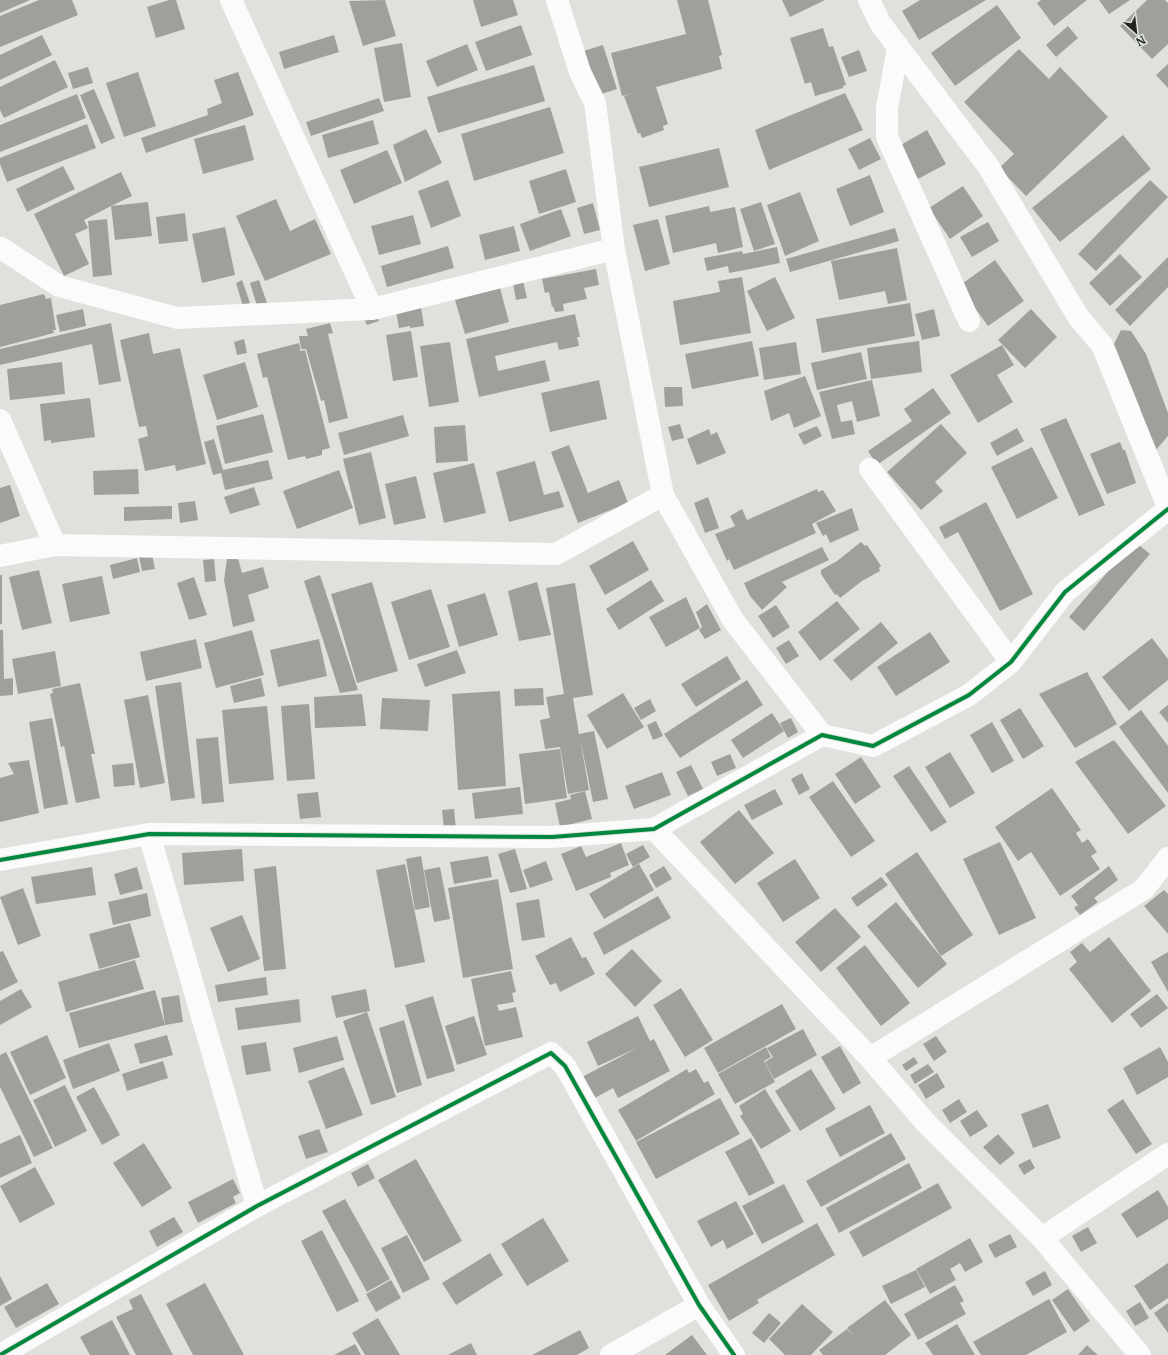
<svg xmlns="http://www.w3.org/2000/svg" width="1168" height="1355" font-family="Merriweather,serif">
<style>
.building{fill:#9fa09c}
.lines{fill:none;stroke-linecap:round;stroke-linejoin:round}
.minor{stroke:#fafbfa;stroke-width:22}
.cycleway-casing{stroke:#dfe4da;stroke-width:6}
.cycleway{stroke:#00873e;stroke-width:4}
</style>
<rect width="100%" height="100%" fill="#dfe2dc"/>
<path class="building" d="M0 0H30L0 13Z
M39 0H72L78 15 0 47V16Z
M169 0H176L185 29 156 38 147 7Z
M385 0 396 36 363 46 349 1Z
M473 0H513L518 15 481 27Z
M677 0H708L722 55 719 56 722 69 656 87 668 124 663 126 664 130 642 138 640 133 638 134 624 96 636 92 622 96 611 53 686 34Z
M782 0H825L790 17Z
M920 0H986L919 40 902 11Z
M1041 0H1087L1054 26 1037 3Z
M1099 0H1130L1109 14Z
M1147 0H1165L1168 3V44L1152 59 1120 26Z
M997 5 1021 38 955 86 931 53Z
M521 25 532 55 486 71 475 42Z
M1068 26 1078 38 1056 57 1046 45Z
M823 28 829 47 833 46 846 85 843 86V88L815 96 811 82 805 84 790 38Z
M42 35 52 55 0 80V55Z
M334 35 339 52 284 69 279 52Z
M402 43 411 97 384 102 374 48Z
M467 44 478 70 437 87 426 61Z
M603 45 617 89 598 95 584 51Z
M1019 49 1049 79 1060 67 1108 117 1026 196 999 168 1014 154 964 102Z
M859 50 867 71 849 77 841 57Z
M55 60 68 87 4 118 0 110V87Z
M1168 64V88L1156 75Z
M534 65 545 101 438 133 427 97Z
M88 67 93 83 73 89 68 73Z
M138 72 156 126 124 137 106 83Z
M238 72 254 115 146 153 141 138 208 115 207 109 222 103 214 80Z
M94 89 115 138 101 144 80 95Z
M845 93 863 130 769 170 755 130Z
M77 94 86 118 0 152V125Z
M379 98 384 111 311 136 306 122Z
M550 107 564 153 474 181 461 134Z
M373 120 379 144 328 158 322 135Z
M87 124 96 148 7 182 0 164V158Z
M245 125 254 160 203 174 194 139Z
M426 129 442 163 405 182 393 145Z
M927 130 946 164 918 179 899 146Z
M1123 135 1151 169 1060 242 1032 208Z
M870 138 881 159 859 170 848 149Z
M719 148 729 187 649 207 639 167Z
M387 150 402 183 354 204 340 170Z
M63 166 75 189 27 212 16 189Z
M566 169 576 202 539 214 529 181Z
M121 172 132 196 111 206 148 202 152 236 115 240 111 206 84 220 88 228 75 234 89 264 64 276 34 214Z
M870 175 884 212 850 226 836 189Z
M448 180 461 216 431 228 418 191Z
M1150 180 1168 197 1096 271 1078 254Z
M963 186 983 216 950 239 929 208Z
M800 192 819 241 785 256 767 205Z
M276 199 290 231 315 219 331 254 265 281 236 216Z
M761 202 775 244 754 251 740 209Z
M593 203 600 230 584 234 577 208Z
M709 206 710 212 735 207 743 247 718 253 716 243 673 253 665 216Z
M561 209 571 236 530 251 520 224Z
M185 213 188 241 159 244 156 217Z
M413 215 421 244 379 255 371 226Z
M107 219 112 275 93 277 88 221Z
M658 219 670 264 645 271 633 225Z
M988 222 999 241 972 257 960 237Z
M514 226 520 251 485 260 479 235Z
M225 227 235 275 202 283 192 234Z
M895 228 899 241 790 272 786 259Z
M448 246 454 268 387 287 381 266Z
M777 247 780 263 729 273 728 266 707 271 704 258 742 251 743 254Z
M897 248 907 300 888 304 885 291 839 300 831 261Z
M1120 254 1142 277 1110 306 1089 283Z
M1168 257V287L1130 326 1115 310Z
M995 260 1024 301 988 326 959 286Z
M596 269 599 285 584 288 587 299 563 304 564 311 555 312 553 306 552 307 549 292 545 293 542 279Z
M742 277 751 333 680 345 673 301 720 292 718 281Z
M775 277 795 318 767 331 747 291Z
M242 280 250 303 243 306 236 283Z
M259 280 267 303 257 306 250 283Z
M523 281 527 298 516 300 513 283Z
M500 288 509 322 465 334 455 300Z
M44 294 46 299 51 298 56 330H53L54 333 0 347V305Z
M910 303 915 336 822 353 816 319Z
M421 307 424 326 410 328V326L399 328 396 312Z
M83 309 86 326 60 332 56 315Z
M934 309 940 336 922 340 915 314Z
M1031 309 1057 337 1025 368 998 340Z
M376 314 379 321 367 325 364 318Z
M575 314 580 337H577L579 346 559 350 557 342 495 356 498 371 545 360 550 381 479 397 466 339Z
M111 323 121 381 99 385 92 344 0 365V349Z
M330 323 333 333 328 334 348 418 329 423 324 400 321 401 306 349H301L299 336H308L306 329Z
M1121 330 1131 331 1146 354 1168 413V436L1155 451 1141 424 1140 408 1114 344Z
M411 331 418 377 393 381 386 335Z
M149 333 153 354 180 348 206 464 176 471 175 465 145 471 138 439 148 436 146 426 139 427 120 340Z
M244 339 247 353 237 355 234 342Z
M752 341 759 376 692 389 685 354Z
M919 341 922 372 871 379 867 348Z
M450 342 459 402 429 407 420 346Z
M796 342 801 374 764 380 759 348Z
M299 343 301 353V351L305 350 330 448 322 450V455L306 459 305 456 288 460 267 377 263 378 257 354Z
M1002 345 1014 365 997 375 1013 402 978 423 950 375Z
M861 352 867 379 817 390 811 363Z
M62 362 65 394 10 400 7 369Z
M245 362 258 407 217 420 203 375Z
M805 376 821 416 794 428 789 413 771 421 764 391Z
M599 380 607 419 550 432 541 393Z
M872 380 880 416 857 422 852 401 837 405 841 422 852 420 855 434 832 439 819 392Z
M664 387H682L683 406 665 407Z
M933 388 951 413 877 465 868 451 912 421 904 409Z
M90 398 95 437 51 443V440L44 441 40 404Z
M263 414 273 452 225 464 216 426Z
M403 415 409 436 344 455 338 433Z
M1066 418 1105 505 1079 516 1040 429Z
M680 424 684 438 672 441 668 427Z
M941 424 967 453 935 482 943 491 921 510 887 472Z
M465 425 468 461 436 463 434 427Z
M817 426 822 436 804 445 798 434Z
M1017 428 1024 441 997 456 990 443Z
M709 429 711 435 717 432 726 453 697 465 687 439Z
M214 439 223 470 268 460 273 479 225 490 221 473 213 475 204 442Z
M1120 442 1123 450H1125L1136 483 1107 494 1090 454Z
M569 445 588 493 619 480 628 503 578 523 551 452Z
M1032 447 1058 498 1017 519 991 467Z
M371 452 386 518 359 525 343 459Z
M535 461 544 495 559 491 564 507 509 522 496 472Z
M474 463 486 513 444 523 433 473Z
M138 469 139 494 94 495 93 471Z
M339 470 353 508 297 529 283 491Z
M416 476 426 518 394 525 385 484Z
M10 485 20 516 0 523V488Z
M254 487 260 505 230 514 224 497Z
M817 489 818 492 823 490 836 511 812 524 816 533 734 570 729 559 727 561 715 534 735 526 730 516 742 509 747 520Z
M708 497 719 528 705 533 694 503Z
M195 501 198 520 180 523 178 503Z
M986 502 1033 594 1000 611 958 532 945 539 939 527Z
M172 506V519L124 521V507Z
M852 508 859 530 830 543 826 534 823 536 816 523Z
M633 541 649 570 605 595 589 566Z
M1134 541 1150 554 1084 631 1069 617Z
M861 542 865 546 867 545 881 566 879 568 880 571 862 581 840 598 837 594 835 595 821 574V570L837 561Z
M822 547 829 560 782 582 787 587 762 610 750 596 744 583Z
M152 554 155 569 142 571 139 557Z
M137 558 140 572 113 579 110 565Z
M238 558 242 573 263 567 269 588 248 595 255 621 233 627 224 580 227 559Z
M214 559 216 581 205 582 203 560Z
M39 570 52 623 22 630 9 577Z
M0 575H2V624H0Z
M320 575 358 690 340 693 304 581Z
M102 576 110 614 70 622 62 584Z
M194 577 207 615 189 620 177 583Z
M651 580 664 601 619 630 606 609Z
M372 582 398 671 357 683 331 594Z
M537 582 551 635 519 641 508 591Z
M575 583 593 695 573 698 579 734 594 731 608 799 593 802 580 738 589 790 568 794 560 747 545 749 540 720 550 718 546 697 564 694 546 588Z
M431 589 450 647 409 660 391 602Z
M485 593 498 635 459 647 447 605Z
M686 597 700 628 666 647 649 617Z
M837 601 860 629 820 661 798 632Z
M707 604 721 630 705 639 699 630 702 627 696 612Z
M776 605 790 627 773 638 758 616Z
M881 622 898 643 851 681 833 660Z
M0 630H3L4 679 13 678V695L0 696Z
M252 630 264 675 216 688 204 643Z
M930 632 950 662 896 696 877 667Z
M1152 638 1168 659V680L1129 711 1102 677Z
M196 639 202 668 146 681 140 652Z
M319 639 327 676 278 687 270 650Z
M789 640 799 656 786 664 776 648Z
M457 650 466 673 425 687 417 664Z
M55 651 61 686 18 694 12 659Z
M727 656 741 679 696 707 681 684Z
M1087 672 1117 724 1075 748 1039 694Z
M261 678 265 696 234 703 230 686Z
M747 680 763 705 680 758 664 734Z
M181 682 195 798 171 801 155 686Z
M80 683 95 754H91L100 798 76 803 64 746 61 747 50 694 53 693 52 689Z
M543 688 544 705 515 706 514 689Z
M500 691 506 786 458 790 452 694Z
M623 693 644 727 607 749 587 715Z
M362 694 366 726 315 728 314 697Z
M148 695 165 783 140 788 124 700Z
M382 698 430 700 428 731 380 729Z
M650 699 656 711 641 720 634 708Z
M309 704 315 779 287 781 281 706Z
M1168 705V723L1159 712Z
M267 706 274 780 229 784 222 710Z
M1020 708 1044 746 1023 759 1000 720Z
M1141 710 1168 746V793L1119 727Z
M772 713 784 731 743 758 731 740Z
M52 718 68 804 44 809 29 722Z
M791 718 798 732 788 738 780 723Z
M656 721 663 736 653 740 647 725Z
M992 722 1014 761 992 773 970 735Z
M218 737 224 802 202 804 196 739Z
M1114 740 1166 806 1128 834 1075 762Z
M560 749 567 798 525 804 519 754Z
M950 752 975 793 950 808 925 767Z
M730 754 736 768 717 776 711 762Z
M861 757 881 787 855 804 835 774Z
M29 760 39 813 0 822V778L14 774 8 763Z
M133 763 135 785 114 787 112 765Z
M691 765 703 789 688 796 676 772Z
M909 766 947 822 931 832 893 776Z
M662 772 671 795 634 809 625 786Z
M802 773 810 789 799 795 791 779Z
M833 781 875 841 851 857 809 797Z
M520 787 523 814 475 819 472 793Z
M1052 788 1081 830 1076 833 1082 843 1088 839 1097 852 1091 856 1100 869 1060 896 1031 852 1018 861 995 827Z
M775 789 783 804 752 820 744 805Z
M585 791 592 819 560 827 555 803 571 799 570 795Z
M318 792 321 817 300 819 297 794Z
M454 809 456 829 444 830 442 810Z
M739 810 774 853 735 884 700 842Z
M1000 842 1036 918 999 935 963 859Z
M621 843 629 865 610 873 611 877 576 891 561 854 581 846 586 857Z
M643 845 650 857 633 867 626 854Z
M242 849 244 881 184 885 182 853Z
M515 849 527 889 510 893 498 854Z
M917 852 973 935 941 956 885 874Z
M421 856 430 907 415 910 406 859Z
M488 856 492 877 454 884 450 862Z
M795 859 820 898 783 922 757 883Z
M546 861 553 880 530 888 523 870Z
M405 864 425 962 395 968 376 870Z
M639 864 654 890 604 919 589 894Z
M276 866 286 969 264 971 254 869Z
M664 866 672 879 656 888 649 875Z
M1109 866 1118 880 1094 898 1098 902 1080 915 1074 908 1078 905 1071 896Z
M92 867 96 895 36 904 31 877Z
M137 867 143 889 120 895 114 874Z
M440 867 450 919 434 922 424 870Z
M881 877 888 885 857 907 851 898Z
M498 879 513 969 463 978 448 888Z
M23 888 41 936 18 945 0 897Z
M1164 890 1168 894V934L1144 906Z
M147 893 151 916 113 925 108 902Z
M658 896 671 918 604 955 593 933Z
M539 899 545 937 522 941 516 903Z
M896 902 947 964 918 988 867 926Z
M835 908 861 937 821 972 795 942Z
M242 915 260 959 228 972 210 928Z
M130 923 140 957 99 969 89 934Z
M571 937 582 958 586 957 595 974 560 992 556 983 550 985 535 956Z
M1109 937 1151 991 1112 1023 1069 969 1077 962 1070 952 1082 943 1090 952Z
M865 945 910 1003 881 1026 836 968Z
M632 949 662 981 635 1007 605 974Z
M3 951 18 982 0 991V952Z
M1168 952V992L1151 962Z
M135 960 144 989 66 1012 58 982Z
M511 971 516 992 512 993 514 1002 497 1005 499 1011 516 1007 523 1037 485 1046 471 979Z
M266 977 268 995 218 1002 215 985Z
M681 988 713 1040 685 1057 653 1005Z
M21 989 32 1007 0 1025V1001Z
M366 989 370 1011 336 1018 331 996Z
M155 990 165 1025 79 1048 69 1013Z
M1157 994 1168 1008 1141 1028 1130 1014Z
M179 995 183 1022 165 1025 161 998Z
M433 996 455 1071 427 1079 405 1005Z
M299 999 301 1022 238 1030 235 1008Z
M782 1004 796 1029 718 1073 704 1048Z
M367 1012 396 1097 371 1105 343 1021Z
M474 1016 487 1055 457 1065 445 1026Z
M638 1016 650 1041 654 1039 670 1071 618 1098 613 1088 593 1099 582 1077 639 1047 598 1066 587 1042Z
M404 1020 422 1085 397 1093 379 1028Z
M803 1029 817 1055 774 1079 765 1062 773 1057 767 1048Z
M47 1035 66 1078 30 1095 10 1052Z
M167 1035 173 1055 140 1064 134 1044Z
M337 1036 344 1060 299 1073 293 1048Z
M936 1036 947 1052 934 1061 923 1044Z
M266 1042 271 1071 246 1075 241 1046Z
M109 1043 120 1071 73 1089 63 1060Z
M840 1046 861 1083 843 1094 821 1057Z
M766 1047 771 1057 764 1061 775 1082 735 1104 718 1074Z
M1160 1047 1168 1062V1077L1137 1095 1123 1068Z
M6 1052 53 1148 34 1157 0 1087V1055Z
M914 1057 918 1063 906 1071 902 1065Z
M163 1061 168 1078 127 1091 122 1074Z
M928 1064 934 1072 915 1084 910 1075Z
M344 1067 363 1115 326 1129 308 1081Z
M687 1069 689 1073 696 1069 704 1083 708 1081 715 1094 636 1141 618 1110Z
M811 1069 836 1109 800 1131 775 1091Z
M937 1073 945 1087 926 1099 918 1085Z
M65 1085 87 1131 55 1147 33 1100Z
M94 1087 120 1135 102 1145 76 1097Z
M765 1089 791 1131 761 1149 740 1116 743 1114 739 1106Z
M720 1098 740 1134 656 1179 636 1142Z
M959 1099 967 1112 950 1123 942 1110Z
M1123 1099 1152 1144 1136 1154 1107 1110Z
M1048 1104 1061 1138 1033 1148 1021 1114Z
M870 1105 885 1133 840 1157 825 1129Z
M977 1110 988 1126 970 1137 960 1121Z
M319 1129 328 1152 306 1159 298 1136Z
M891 1133 906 1159 821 1207 806 1181Z
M998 1134 1015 1153 1000 1165 983 1147Z
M20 1135 32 1163 0 1178V1144Z
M751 1138 775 1183 749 1196 725 1152Z
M144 1143 172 1188 142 1207 113 1163Z
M416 1159 462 1241 424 1262 378 1180Z
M1030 1159 1035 1168 1024 1175 1018 1165Z
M909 1163 922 1188 839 1233 826 1208Z
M368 1164 375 1178 358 1187 351 1173Z
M35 1167 55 1204 20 1223 0 1186Z
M233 1179 240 1193 233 1197 236 1203 198 1223 188 1202Z
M938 1183 952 1208 863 1257 849 1232Z
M784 1184 804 1222 762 1244 742 1206Z
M1158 1190 1168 1207V1219L1137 1238 1121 1214Z
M345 1199 390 1279 367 1292 322 1211Z
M736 1201 754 1234 727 1249 723 1240 711 1247 697 1221Z
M174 1217 183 1232 157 1247 149 1231Z
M543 1218 569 1261 527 1286 501 1244Z
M817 1223 835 1255 757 1300 759 1303 729 1321 708 1285Z
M1088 1227 1097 1243 1081 1252 1072 1236Z
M322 1230 359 1301 337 1312 301 1241Z
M1010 1234 1017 1247 995 1258 988 1245Z
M407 1235 430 1279 403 1293 381 1248Z
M970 1238 983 1262 965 1272 960 1263 950 1269 956 1280 930 1294 916 1269Z
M490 1253 503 1275 456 1305 442 1283Z
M1168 1263V1298L1150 1310 1134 1286Z
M916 1270 925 1287 891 1304 882 1286Z
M1045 1271 1052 1285 1033 1296 1025 1282Z
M0 1276 12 1299 0 1306Z
M391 1280 401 1298 376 1312 366 1294Z
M47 1283 59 1304 16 1328 4 1307Z
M205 1283 244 1355H193L166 1304Z
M955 1285 964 1301 960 1303 966 1314 918 1340 904 1314Z
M1068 1289 1090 1321 1074 1332 1052 1300Z
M141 1294 173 1355H136L116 1317 133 1309 129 1300Z
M1049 1299 1067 1332 1026 1355H981L973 1342Z
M885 1300 911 1335 885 1355H823L819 1350 847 1329 854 1337 847 1328Z
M1140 1302 1149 1318 1135 1326 1126 1311Z
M1168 1303V1333L1154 1313Z
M802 1304 833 1332 811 1355H785L769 1339Z
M769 1313 781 1323 764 1343 752 1333Z
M378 1318 400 1355H365L352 1333Z
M112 1320 130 1355H90L80 1337Z
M957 1324 975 1355H933L925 1343Z
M580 1330 589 1348 577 1355H532Z
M692 1335 707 1355H665Z
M471 1343 477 1355H448Z
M355 1344 361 1355H334Z
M1087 1345 1092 1350 1098 1355H1078Z"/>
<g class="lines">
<path class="minor" d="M231 0 372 309
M557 0 580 72 595 103 614 249 663 495 733 620 822 735
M869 0 880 23 988 166 1079 318 1102 345 1168 507
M898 48 887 108V137L969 321
M0 250 1 248 59 286 177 318 372 309 614 249
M0 420 55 545
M870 469 1011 662
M0 556 55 545 556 554 663 495
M654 829 870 1058 927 1124 1042 1238 1140 1355
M149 834 257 1206
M0 860 149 834 552 837 654 829 822 735 873 746 969 695 1011 662 1065 592 1168 509
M870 1058 1144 889 1168 858
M1042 1238 1168 1154
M0 1355 257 1206 551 1053 565 1066 699 1305 734 1355
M611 1355 699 1305"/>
<defs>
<path id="cycleway" d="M0 860 149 834 552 837 654 829 822 735 873 746 969 695 1011 662 1065 592 1168 509
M0 1355 257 1206 551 1053 565 1066 699 1305 734 1355"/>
</defs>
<use href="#cycleway" class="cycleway-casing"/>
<use href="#cycleway" class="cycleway"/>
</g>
<g transform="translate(1136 32) rotate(152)" stroke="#dfe4da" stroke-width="3" paint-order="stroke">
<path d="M0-3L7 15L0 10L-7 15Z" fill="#232522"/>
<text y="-6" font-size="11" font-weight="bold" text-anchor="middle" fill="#232522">N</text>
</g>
</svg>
